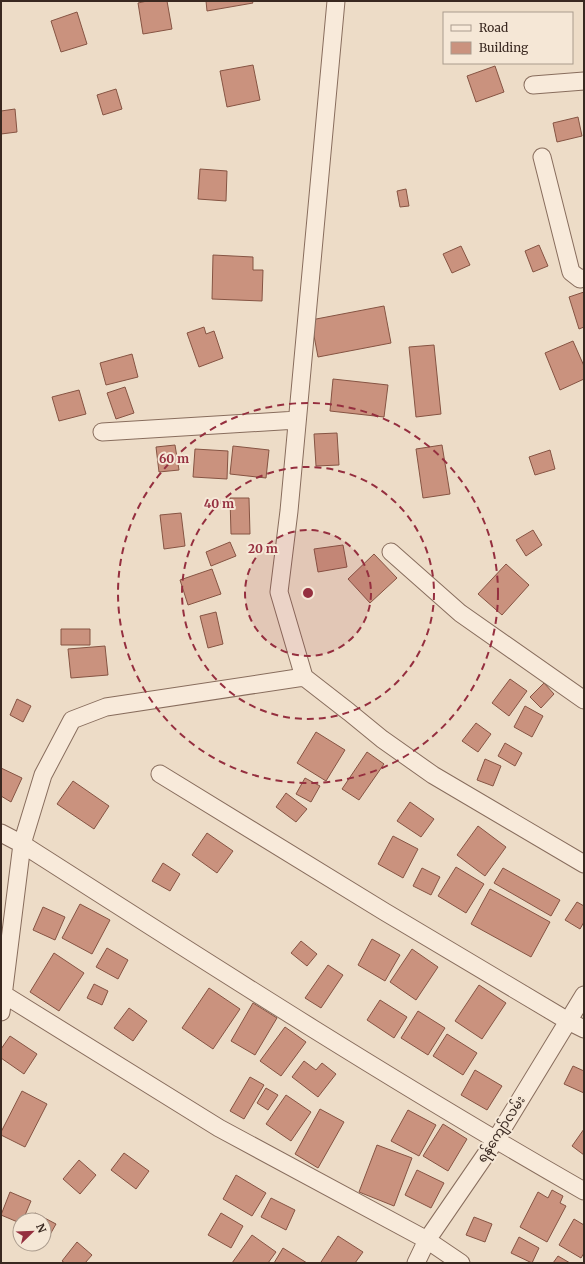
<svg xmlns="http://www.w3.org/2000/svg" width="585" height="1264" font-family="Merriweather,'Noto Sans Myanmar',serif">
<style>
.building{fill:#ca927e;stroke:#865443}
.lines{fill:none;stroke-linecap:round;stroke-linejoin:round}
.minor-casing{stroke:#886d5d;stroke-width:19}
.minor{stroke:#f8eada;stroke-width:17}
.ring{fill:none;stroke:#952f3f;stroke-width:2;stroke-dasharray:7 5}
.labels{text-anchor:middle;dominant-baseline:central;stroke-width:4;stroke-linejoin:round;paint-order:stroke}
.street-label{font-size:13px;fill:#392820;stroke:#f5e7d6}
.centre{fill:#952f3f;stroke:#f5e7d6;stroke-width:2}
.ring-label{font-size:12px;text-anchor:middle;font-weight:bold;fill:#952f3f;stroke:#f5e7d6;stroke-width:4;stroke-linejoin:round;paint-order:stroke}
</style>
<rect width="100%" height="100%" fill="#eddcc7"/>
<path class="building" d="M147 1H167L172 29 143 34 138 3Z
M206 1H252L253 3 207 11Z
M77 12 87 44 61 52 51 21Z
M253 65 260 100 227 107 220 71Z
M495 66 504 92 476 102 467 76Z
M116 89 122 109 103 115 97 95Z
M15 109 17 132 1 134V111Z
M578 117 582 136 557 142 553 123Z
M200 169 227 171 226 201 198 199Z
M406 189 409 206 400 207 397 191Z
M539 245 548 266 533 272 525 251Z
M461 246 470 265 452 273 443 254Z
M213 255 253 257V270H263L262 301 212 299Z
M584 292V327L579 329 569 297Z
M384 306 391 343 318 357 311 320Z
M204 327 206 334 214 331 223 358 199 367 187 333Z
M573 341 584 366V379L560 390 545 353Z
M434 345 441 414 416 417 409 347Z
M132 354 138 377 106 385 100 363Z
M333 379 388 385 384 417 330 411Z
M125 387 134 413 116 419 107 393Z
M79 390 86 414 59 421 52 397Z
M337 433 339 465 316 466 314 434Z
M175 445 179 470 159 472 156 447Z
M442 445 450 494 423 498 416 449Z
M233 446 269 450 266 478 230 474Z
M195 449 228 451 227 479 193 477Z
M550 450 555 469 535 475 529 457Z
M230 498H249L250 534H231Z
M181 513 185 546 164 549 160 515Z
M533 530 542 545 526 556 516 540Z
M230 542 236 556 211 566 206 552Z
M343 545 347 567 318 572 314 549Z
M374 554 397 578 370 603 348 579Z
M506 564 529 585 502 615 478 594Z
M212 569 221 594 188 605 180 580Z
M216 612 223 644 208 648 200 616Z
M61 629H90V645H61Z
M105 646 108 675 71 678 68 649Z
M510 679 527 691 509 716 492 703Z
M544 683 554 694 541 708 530 697Z
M17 699 31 706 23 722 10 715Z
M525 706 543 716 532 737 514 727Z
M476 723 491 734 478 752 462 741Z
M316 732 345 750 326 781 297 763Z
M505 743 522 753 515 766 498 756Z
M367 752 384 764 359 800 342 789Z
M485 759 501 766 493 786 477 780Z
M1 768 22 778 11 802 1 796Z
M305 778 320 786 311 802 296 794Z
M73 781 109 806 94 829 57 804Z
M286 793 307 809 296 822 276 807Z
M410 802 434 819 421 837 397 821Z
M478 826 506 847 485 876 457 855Z
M207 833 233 851 217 873 192 855Z
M393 836 418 849 403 878 378 864Z
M163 863 180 874 170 891 152 881Z
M456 867 484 884 466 913 438 896Z
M422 868 440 877 431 895 413 886Z
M503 868 560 900 551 916 494 883Z
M490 889 550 922 531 957 471 924Z
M577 902 584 906V922L580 929 565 920Z
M80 904 110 920 92 954 62 938Z
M43 907 65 917 55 940 33 930Z
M372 939 400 955 385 981 358 965Z
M301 941 317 954 307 966 291 953Z
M107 948 128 960 118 979 96 967Z
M412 949 438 967 416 1000 390 982Z
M54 953 84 973 59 1011 30 992Z
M328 965 343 975 321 1008 305 998Z
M94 984 108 991 102 1005 87 998Z
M479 985 506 1003 482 1039 455 1021Z
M209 988 240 1009 213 1049 182 1028Z
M380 1000 407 1017 394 1038 367 1020Z
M253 1003 277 1018 255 1055 231 1041Z
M129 1008 147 1021 133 1041 114 1028Z
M418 1011 445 1028 428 1055 401 1038Z
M285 1027 306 1042 281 1076 260 1061Z
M447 1034 477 1053 463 1075 433 1056Z
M10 1036 37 1054 24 1074 1 1058V1049Z
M304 1061 316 1070 322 1063 336 1074 318 1097 292 1077Z
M573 1066 584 1071V1093L564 1084Z
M475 1070 502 1086 487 1110 461 1095Z
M250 1077 264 1085 244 1119 230 1111Z
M266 1088 278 1095 268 1110 257 1103Z
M22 1091 47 1104 25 1147 1 1135V1132Z
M286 1095 311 1112 291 1141 266 1124Z
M320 1109 344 1122 318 1168 295 1154Z
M408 1110 436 1125 419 1156 391 1141Z
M443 1124 467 1139 448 1171 423 1156Z
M584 1129V1155L572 1146Z
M377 1145 412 1158 394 1206 359 1192Z
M124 1153 149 1171 136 1189 111 1170Z
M79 1160 96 1175 80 1194 63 1179Z
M417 1170 444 1183 431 1208 405 1195Z
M236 1175 266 1193 252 1216 223 1199Z
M552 1190 563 1196 560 1203 566 1206 547 1242 520 1227 538 1192 548 1198Z
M10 1192 31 1201 23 1220H20V1223L1 1215Z
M271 1198 295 1210 286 1230 261 1217Z
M35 1213 56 1224 43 1247 38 1244H44V1220H31Z
M221 1213 243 1226 231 1248 208 1235Z
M474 1217 492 1224 485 1242 466 1235Z
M574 1219 584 1225V1253L581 1258 559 1245Z
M252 1235 276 1252 268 1263H232Z
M338 1236 363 1252 355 1263H323L321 1262Z
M519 1237 539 1248 532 1263 511 1253Z
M77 1242 92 1255 85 1263H65L62 1261Z
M283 1248 307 1263H274Z
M558 1256 570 1263H553Z"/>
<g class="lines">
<defs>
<path id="minor" d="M336 1 289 511 279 592 304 677 349 712 382 739 433 775 584 864
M533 85 584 81
M542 157 571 272 580 279 584 278
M102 432 297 420
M391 552 460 613 584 700
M160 774 385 912 568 1021 584 1029
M1 833 22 844C208 963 393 1082 584 1191
M3 994 219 1128 427 1240 461 1263
M1 1012 22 844 43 775 72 720 106 707 304 677
M416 1263 427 1240 495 1141 584 995"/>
</defs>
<use href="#minor" class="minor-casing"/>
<use href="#minor" class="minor"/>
</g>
<circle cx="308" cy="593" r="63" fill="#952f3f" fill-opacity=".12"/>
<g class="ring">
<circle cx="308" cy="593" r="63"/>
<circle cx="308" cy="593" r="126"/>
<circle cx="308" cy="593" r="190"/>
</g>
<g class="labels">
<g class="street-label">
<text transform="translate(501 1129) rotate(-57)">ရန်ကျော်လမ်း</text>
</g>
</g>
<circle cx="308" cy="593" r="6" class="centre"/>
<g class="ring-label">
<text x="174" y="463">60 m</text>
<text x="219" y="508">40 m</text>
<text x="263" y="553">20 m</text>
</g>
<rect width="585" height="1264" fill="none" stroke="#392820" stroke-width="4"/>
<rect x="443" y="12" width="130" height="52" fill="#f5e7d6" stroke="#aa9b8d"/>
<rect x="451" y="25" width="20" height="6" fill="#f8eada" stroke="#aa9b8d"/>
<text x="479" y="32" font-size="12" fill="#392820">Road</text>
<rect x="451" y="42" width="20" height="12" fill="#ca927e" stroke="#aa9b8d"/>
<text x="479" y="52" font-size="12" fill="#392820">Building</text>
<g transform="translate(32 1232) rotate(67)"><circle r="19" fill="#f5e7d6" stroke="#aa9b8d"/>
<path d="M0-3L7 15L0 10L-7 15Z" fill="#952f3f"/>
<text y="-6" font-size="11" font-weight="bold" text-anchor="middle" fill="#392820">N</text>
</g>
</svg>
